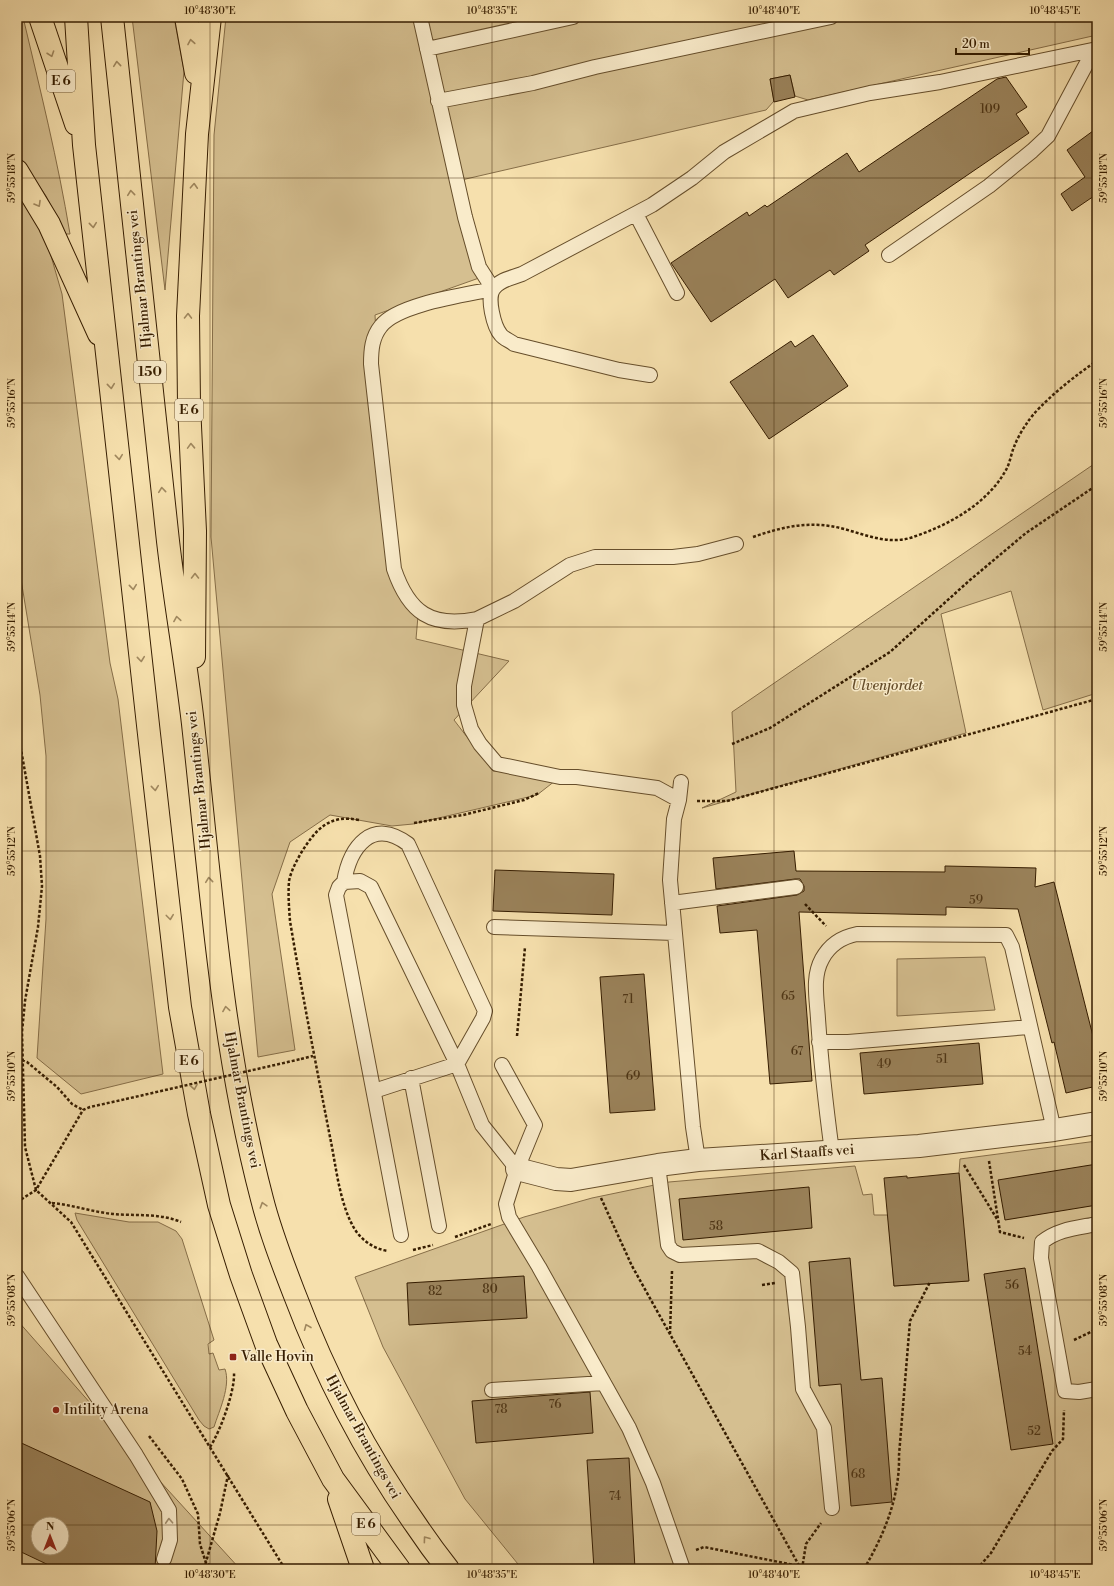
<svg xmlns="http://www.w3.org/2000/svg" width="1114" height="1586" font-family="'Libre Bodoni',serif">
<style>
.green{fill:#d5bf90;stroke:#866e48;fill-rule:evenodd}
.building{fill:#9a825a;stroke:#361d00;fill-rule:evenodd}
.lines{fill:none;stroke-linecap:round;stroke-linejoin:round}
.lane-casing{stroke:#664e2b;stroke-width:16}
.street-casing{stroke:#664e2b;stroke-width:24}
.highway-casing{stroke:#361d00;stroke-width:24}
.path{stroke:#361d00;stroke-width:2.5;stroke-dasharray:3 2;stroke-linecap:butt}
.lane{stroke:#f9ebca;stroke-width:14}
.street{stroke:#f9ebca;stroke-width:22}
.highway{stroke:#f6e0ad;stroke-width:22}
.path-bridge{stroke:#361d00;stroke-width:2.5;stroke-dasharray:3 2;stroke-linecap:butt}
.oneway{stroke:#a0885f}
.oneway2{stroke:#a18e6f}
.ticks{fill:none;stroke:#361d00;stroke-width:1;stroke-opacity:0.45}
.poi-dot{fill:#8f2418;stroke:#f9ebca;stroke-width:1.5}
.labels{text-anchor:middle;dominant-baseline:central;stroke-width:3;stroke-linejoin:round;paint-order:stroke}
.number-label{font-size:12px;fill:#4f3616}
.shield{fill:#f9ebca;stroke:#705b3d;stroke-width:1}
.shield-label{font-size:13px;font-weight:bold;fill:#361d00}
.street-label{font-size:14px;fill:#361d00;stroke:#f9ebca}
.park-label{font-size:14px;font-style:italic;fill:#664e2b;stroke:#f9ebca}
.poi-label{font-size:14px;fill:#361d00;stroke:#f9ebca;text-anchor:start}
.neatline{fill:none;stroke:#361d00;stroke-width:1.5}
.ticks-label{font-size:10px;text-anchor:middle;fill:#361d00}
</style>
<rect width="100%" height="100%" fill="#f6e0ad"/>
<filter id="stains"><feTurbulence type="fractalNoise" baseFrequency=".005" numOctaves="4"/><feColorMatrix values="0 0 0 0 .2 0 0 0 0 .09 0 0 0 0 .02 0 0 0 .5 -.17"/></filter>
<radialGradient id="worn" r=".72"><stop offset=".6" stop-color="#630" stop-opacity="0"/><stop offset="1" stop-color="#630" stop-opacity=".3"/></radialGradient>
<path class="green" d="M17 17H23C40 89 58 161 70 234H65L46 196 17 153Z
M132 17H174L184 71 165 290Z
M226 17H1097V35L808 100 795 96 790 75 770 79 774 101 766 110 457 181 479 278 375 315 389 567 418 616 416 639 509 661 454 720 493 771 560 777 537 795 413 824 392 826 330 815 290 842 272 894 295 1050 258 1057 211 537 214 135Z
M17 189 38 224 49 249 62 294 110 663 118 699 163 1074 81 1094 37 1058 46 919V756L40 695 17 555Z
M1097 462V693L1043 710 1011 591 941 614 966 733 702 808 736 792 732 712Z
M985 957 995 1010 897 1016V959Z
M1097 1141V1569H522L465 1499 383 1347 355 1277 524 1217 592 1198 669 1182 855 1166 863 1195 872 1194 874 1215H888L894 1286 968 1281 959 1173 960 1159Z
M75 1213 129 1222H158L176 1231 182 1239 214 1340 208 1344 209 1354 213 1353 219 1370 225 1369C231 1386 219 1411 214 1427L209 1429 204 1426 199 1420 77 1220Z
M17 1320 136 1455 240 1569H17ZM38 1524H62V1548H38Z"/>
<path class="building" d="M790 75 795 97 774 102 770 79Z
M1006 77 1027 107 1016 114 1029 133 865 245 869 251 834 275 830 270 788 298 775 279 711 322 671 263 747 212 749 216 765 205 767 207 847 153 859 172 997 79Z
M1097 128V194L1072 211 1061 194 1085 177 1067 150Z
M813 335 848 386 769 439 730 382 791 341 795 347Z
M794 851 796 871 945 872V866L1036 868 1035 887 1054 882 1097 1052V1086L1066 1093 1054 1042 1052 1043 1018 909 946 907V915L799 912 812 1081 770 1084 757 930 720 933 717 906 797 895 804 891V886L800 879H795L716 889 713 858Z
M495 870 614 874 612 915 493 911Z
M644 974 655 1110 610 1113 600 977Z
M979 1043 983 1084 864 1094 860 1053Z
M1097 1164V1205L1005 1220 998 1180Z
M959 1173 969 1281 894 1286 884 1178 907 1176V1178Z
M809 1187 812 1228 683 1240 679 1199Z
M850 1258 861 1380 882 1378 892 1502 851 1506 841 1384 819 1386 809 1262Z
M1025 1268 1053 1444 1011 1450 984 1274Z
M524 1276 527 1318 409 1325 407 1283Z
M590 1392 593 1433 476 1443 472 1401Z
M17 1441 150 1502 157 1531 155 1569H57L17 1550ZM38 1524H62V1548H38Z
M629 1458 635 1569H594L587 1460Z"/>
<g class="lines">
<defs>
<path id="lane" d="M420 17 465 217 479 267 493 289C465 295 398 304 381 326 372 337 371 350 371 364L394 569C409 613 431 628 477 619
M427 49 573 17
M438 101 533 83 595 67 831 17
M636 214 677 293
M889 255 989 186 1032 151 1048 136 1089 59 1097 54
M650 375 619 370 514 344C511 341 504 339 501 335 494 327 486 297 494 288 501 279 512 278 522 274L652 205 692 178 724 152 794 111 870 93 940 82 1097 49
M681 782 679 800 674 819 670 880 693 1127 698 1160
M679 800 657 788 577 777H560L497 764 480 744 471 729 464 705V686L477 619 514 601 570 565 595 557H673L698 554 736 544
M344 882C350 847 372 817 408 844L485 1011 483 1018 457 1064 374 1091
M672 903 796 887
M494 927 675 933
M819 1042H848L1029 1027
M502 1065 535 1125 517 1169 506 1204 509 1217 539 1267 629 1428 653 1483 683 1569
M411 1078 439 1226
M832 1152C826 1107 821 1063 818 1019 817 999 812 977 822 959 830 944 842 937 857 934L1006 935 1012 947 1054 1130
M658 1165 668 1245 672 1251 680 1255 758 1251 779 1262 792 1273 798 1327 803 1389 824 1428 832 1508
M1097 1224C1077 1228 1058 1229 1042 1242L1041 1258 1065 1391 1079 1392 1097 1389
M401 1235 336 895 339 887 344 882 360 881 371 887 457 1064 482 1125 517 1169
M17 1276 136 1455 169 1510 170 1540 164 1559
M492 1390 604 1383"/>
<path id="street" d="M517 1169 556 1179 571 1180 658 1165 698 1160 919 1146 1054 1130 1097 1123"/>
<path id="highway" d="M40 17 76 124
M76 17 84 145 149 734 180 1007 199 1114 219 1205 241 1275 266 1344 297 1411 333 1479 399 1569
M112 17 167 532C174 599 187 666 194 733 211 889 222 1047 262 1199 270 1231 282 1262 294 1293 325 1375 365 1453 416 1525 426 1540 437 1555 448 1569
M186 17 196 73
M17 171 49 224 99 334
M194 657 195 531 189 405 188 316 197 134 210 17
M339 1499 363 1569"/>
</defs>
<use href="#lane" class="lane-casing"/>
<use href="#street" class="street-casing"/>
<use href="#highway" class="highway-casing"/>
<path class="path" d="M753 537C779 528 803 522 830 526 857 530 885 547 913 537 949 525 987 504 1006 470 1010 463 1011 454 1014 447 1017 439 1022 430 1027 423 1039 404 1078 373 1097 361
M1093 701 1097 706
M17 727 40 856 42 886 38 927 25 1001 22 1032 25 1147 36 1190 71 1222 285 1569
M732 744 770 728 890 652 970 580 1026 533 1097 485
M697 801H727L1097 699
M359 820C329 814 316 829 301 853 296 862 291 871 289 881 288 895 289 908 290 921 302 993 316 1065 330 1137 336 1165 339 1202 354 1228 361 1240 374 1249 388 1251
M414 823 463 815 524 800 539 793
M805 904 826 926
M517 1036 525 947
M301 1059 313 1056
M22 1060 27 1062 57 1087 72 1104 83 1110
M989 1161 1000 1232 1024 1238
M964 1165 997 1219
M601 1198 632 1266 801 1569
M17 1202 36 1190 83 1110 90 1107 126 1099
M52 1203C73 1205 93 1212 113 1214 135 1216 160 1213 181 1222
M455 1237 491 1224
M413 1250 433 1245
M762 1285 775 1283
M670 1334 672 1271
M1074 1340 1097 1329
M149 1436 182 1479 198 1514 200 1544 206 1563 216 1569
M210 1447C220 1432 235 1391 234 1373
M696 1550 704 1547 799 1566
M204 1569 220 1513 228 1475
M802 1569 806 1544 821 1523
M864 1569C885 1533 900 1496 899 1455L910 1321 930 1282
M977 1569 991 1553 1052 1451 1063 1439 1064 1410"/>
<use href="#lane" class="lane"/>
<use href="#street" class="street"/>
<use href="#highway" class="highway"/>
<path class="path-bridge" d="M126 1099 301 1059"/>
</g>
<defs><path id="oneway-chevron" d="M-2-3.5L2.5 0L-2 3.5" fill="none" stroke-width="1.6" stroke-linecap="round" stroke-linejoin="round"/></defs>
<g class="oneway">
<use href="#oneway-chevron" transform="translate(191 42) rotate(-100)"/>
<use href="#oneway-chevron" transform="translate(51 54) rotate(71)"/>
<use href="#oneway-chevron" transform="translate(117 64) rotate(-96)"/>
<use href="#oneway-chevron" transform="translate(194 186) rotate(-87)"/>
<use href="#oneway-chevron" transform="translate(131 193) rotate(-96)"/>
<use href="#oneway-chevron" transform="translate(38 204) rotate(60)"/>
<use href="#oneway-chevron" transform="translate(93 225) rotate(84)"/>
<use href="#oneway-chevron" transform="translate(188 316) rotate(-89)"/>
<use href="#oneway-chevron" transform="translate(111 386) rotate(84)"/>
<use href="#oneway-chevron" transform="translate(191 446) rotate(-92)"/>
<use href="#oneway-chevron" transform="translate(119 457) rotate(84)"/>
<use href="#oneway-chevron" transform="translate(162 490) rotate(-96)"/>
<use href="#oneway-chevron" transform="translate(195 576) rotate(-90)"/>
<use href="#oneway-chevron" transform="translate(133 587) rotate(84)"/>
<use href="#oneway-chevron" transform="translate(177 619) rotate(-99)"/>
<use href="#oneway-chevron" transform="translate(141 659) rotate(84)"/>
<use href="#oneway-chevron" transform="translate(155 788) rotate(84)"/>
<use href="#oneway-chevron" transform="translate(209 880) rotate(-96)"/>
<use href="#oneway-chevron" transform="translate(170 917) rotate(83)"/>
<use href="#oneway-chevron" transform="translate(226 1009) rotate(-99)"/>
<use href="#oneway-chevron" transform="translate(194 1087) rotate(80)"/>
<use href="#oneway-chevron" transform="translate(263 1205) rotate(-107)"/>
<use href="#oneway-chevron" transform="translate(307 1327) rotate(-112)"/>
<use href="#oneway-chevron" transform="translate(426 1539) rotate(-126)"/>
</g>
<use class="oneway2" href="#oneway-chevron" transform="translate(169 1521) rotate(-93)"/>
<path class="ticks" d="M210 17V1569M492 17V1569M774 17V1569M1055 17V1569M17 178H1097M17 403H1097M17 627H1097M17 851H1097M17 1076H1097M17 1300H1097M17 1525H38M62 1525H1097"/>
<g class="poi-dot">
<rect x="229" y="1353" width="8" height="8" rx="2"/>
<circle cx="56" cy="1410" r="4"/>
</g>
<g class="labels">
<g class="number-label">
<text x="990" y="109">109</text>
<text x="976" y="900">59</text>
<text x="788" y="996">65</text>
<text x="628" y="999">71</text>
<text x="797" y="1051">67</text>
<text x="942" y="1059">51</text>
<text x="884" y="1064">49</text>
<text x="633" y="1076">69</text>
<text x="716" y="1226">58</text>
<text x="1012" y="1285">56</text>
<text x="490" y="1289">80</text>
<text x="435" y="1291">82</text>
<text x="1025" y="1351">54</text>
<text x="555" y="1404">76</text>
<text x="501" y="1409">78</text>
<text x="1034" y="1431">52</text>
<text x="858" y="1474">68</text>
<text x="615" y="1496">74</text>
</g>
<g class="shield">
<rect x="47" y="70" width="28" height="22" rx="3"/>
<rect x="134" y="361" width="32" height="22" rx="3"/>
<rect x="175" y="399" width="28" height="22" rx="3"/>
<rect x="175" y="1050" width="28" height="22" rx="3"/>
<rect x="352" y="1513" width="28" height="22" rx="3"/>
</g>
<g class="shield-label">
<text x="61" y="81">E 6</text>
<text x="150" y="372">150</text>
<text x="189" y="410">E 6</text>
<text x="189" y="1061">E 6</text>
<text x="366" y="1524">E 6</text>
</g>
<g class="street-label">
<text transform="translate(140 279) rotate(-96)">Hjalmar Brantings vei</text>
<text transform="translate(199 780) rotate(-96)">Hjalmar Brantings vei</text>
<text transform="translate(242 1100) rotate(79)">Hjalmar Brantings vei</text>
<text transform="translate(807 1153) rotate(-4)">Karl Staaffs vei</text>
<text transform="translate(363 1437) rotate(61)">Hjalmar Brantings vei</text>
</g>
<g class="park-label">
<text x="887" y="686">Ulvenjordet</text>
</g>
<g class="poi-label">
<text x="241" y="1357">Valle Hovin</text>
<text x="64" y="1410">Intility Arena</text>
</g>
</g>
<rect width="1114" height="1586" fill="none" stroke="#f6e0ad" stroke-width="44"/>
<g transform="translate(50 1536)"><circle r="19" fill="#f9ebca" stroke="#ab9979"/>
<path d="M0-3L7 15L0 10L-7 15Z" fill="#8f2418"/>
<text y="-6" font-size="11" font-weight="bold" text-anchor="middle" fill="#361d00">N</text>
</g>
<path d="M956 48v6h73v-6" fill="none" stroke="#361d00" stroke-width="2"/>
<text x="962" y="48" font-size="12" fill="#361d00" stroke="#f9ebca" stroke-width="3" paint-order="stroke">20 m</text>
<rect x="22" y="22" width="1070" height="1542" class="neatline"/>
<g class="ticks-label">
<text x="210" y="14">10°48'30"E</text>
<text x="492" y="14">10°48'35"E</text>
<text x="774" y="14">10°48'40"E</text>
<text x="1055" y="14">10°48'45"E</text>
<text transform="translate(11 178) rotate(-90)" y="4">59°55'18"N</text>
<text transform="translate(1103 178) rotate(-90)" y="4">59°55'18"N</text>
<text transform="translate(11 403) rotate(-90)" y="4">59°55'16"N</text>
<text transform="translate(1103 403) rotate(-90)" y="4">59°55'16"N</text>
<text transform="translate(11 627) rotate(-90)" y="4">59°55'14"N</text>
<text transform="translate(1103 627) rotate(-90)" y="4">59°55'14"N</text>
<text transform="translate(11 851) rotate(-90)" y="4">59°55'12"N</text>
<text transform="translate(1103 851) rotate(-90)" y="4">59°55'12"N</text>
<text transform="translate(11 1076) rotate(-90)" y="4">59°55'10"N</text>
<text transform="translate(1103 1076) rotate(-90)" y="4">59°55'10"N</text>
<text transform="translate(11 1300) rotate(-90)" y="4">59°55'08"N</text>
<text transform="translate(1103 1300) rotate(-90)" y="4">59°55'08"N</text>
<text transform="translate(11 1525) rotate(-90)" y="4">59°55'06"N</text>
<text transform="translate(1103 1525) rotate(-90)" y="4">59°55'06"N</text>
<text x="210" y="1578">10°48'30"E</text>
<text x="492" y="1578">10°48'35"E</text>
<text x="774" y="1578">10°48'40"E</text>
<text x="1055" y="1578">10°48'45"E</text>
</g>
<rect width="100%" height="100%" filter="url(#stains)"/>
<rect width="100%" height="100%" fill="url(#worn)"/>
</svg>
